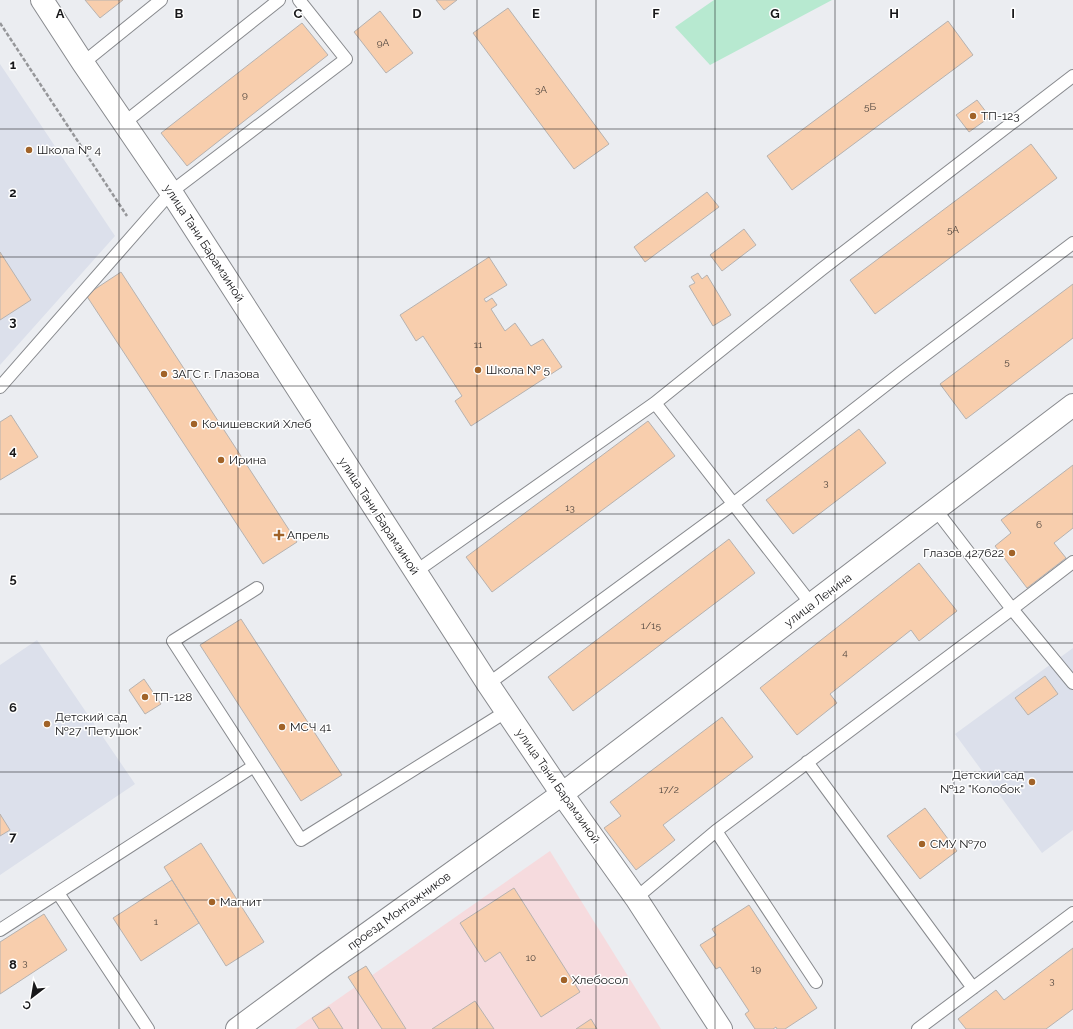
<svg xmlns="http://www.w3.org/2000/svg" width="1073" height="1029" font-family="Raleway,sans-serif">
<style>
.industrial{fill:#f6dbde}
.built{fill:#dce0eb}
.green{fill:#b7e9d0}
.building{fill:#f8cead;stroke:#b6b2b0}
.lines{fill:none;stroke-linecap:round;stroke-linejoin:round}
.lane-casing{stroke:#888a8e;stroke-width:14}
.street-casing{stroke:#888a8e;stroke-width:24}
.secondary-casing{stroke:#888a8e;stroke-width:24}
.path{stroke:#96979a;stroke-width:2.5;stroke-dasharray:4 2;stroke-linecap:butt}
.lane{stroke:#fff;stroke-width:12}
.street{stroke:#fff;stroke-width:22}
.secondary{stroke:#fff;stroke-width:22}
.grid{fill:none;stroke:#18181a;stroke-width:1;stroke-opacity:0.55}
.poi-dot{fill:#a16328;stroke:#fff;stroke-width:1.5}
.labels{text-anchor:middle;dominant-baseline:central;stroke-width:3;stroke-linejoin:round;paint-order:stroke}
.number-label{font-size:10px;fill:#50463f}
.poi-label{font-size:12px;fill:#18181a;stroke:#fff;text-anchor:start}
.street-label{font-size:12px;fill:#18181a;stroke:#fff}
.grid-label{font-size:13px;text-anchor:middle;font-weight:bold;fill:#18181a;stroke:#fff;stroke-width:3;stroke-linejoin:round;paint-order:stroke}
</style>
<rect width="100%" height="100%" fill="#ebedf1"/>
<path class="industrial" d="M550 851 661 1029H295Z"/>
<path class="built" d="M0 64 115 236 0 365Z
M37 640 135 784 0 875V665Z
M1073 648V830L1042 853 955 734Z"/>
<path class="green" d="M714 0H832L710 65 675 27Z"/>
<path class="building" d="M85 0H123L100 18Z
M436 0H457L444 10Z
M508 8 609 144 574 169 473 33Z
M380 11 413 53 386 73 354 32Z
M948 21 973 55 792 190 767 156Z
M302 23 328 55 187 166 161 133Z
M977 100 990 117 969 132 956 115Z
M1031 144 1057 178 875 314 850 280Z
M707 192 719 207 645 262 634 247Z
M744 229 756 245 722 271 710 255Z
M0 252 31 300 0 320Z
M489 257 507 285 484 299 486 302 492 298 497 305 491 309 505 331 515 323 531 346 543 339 562 367 471 426 455 401 462 396 423 336 416 341 400 315Z
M121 272 297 542 263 564 86 295Z
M698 273 702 279 707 275 731 315 713 326 689 286 695 283 691 277Z
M1073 284V338L966 419 940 384Z
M11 415 38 457 0 480V422Z
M648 421 675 456 492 592 466 557Z
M859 429 886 463 793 534 766 500Z
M1073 465V528L1054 543 1066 558 1027 588 995 546 1011 533 1001 520Z
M729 539 755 573 573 711 548 677Z
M919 563 957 611 919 641 911 630 830 694 837 703 797 735 760 688Z
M241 619 342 775 301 801 200 645Z
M1045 676 1058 694 1028 715 1015 698Z
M144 679 161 704 145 714 129 690Z
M722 717 753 757 663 825 675 840 636 870 604 828 621 816 610 802Z
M925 808 957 851 920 879 887 836Z
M0 814 10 830 0 836Z
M201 843 264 942 226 966 164 867Z
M172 880 199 923 141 961 113 918Z
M514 888 580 992 541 1017 500 952 485 962 460 923Z
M749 905 817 1008 785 1029H777L776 1027 773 1029H755L745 1014 749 1011 720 967 716 969 700 945 716 935 712 929Z
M44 914 67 950 0 994V942Z
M1073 948V1009L1046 1029H966L958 1019 996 990 1004 1000Z
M366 966 406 1029H382L348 977Z
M475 1001 494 1029H432Z
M329 1007 343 1029H319L312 1018Z
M591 1019 597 1029H576Z"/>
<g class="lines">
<defs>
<path id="lane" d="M83 63 161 0
M124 123 279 0
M0 387 171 192 346 59 299 0
M655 403 812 605
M936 510 1012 609 1073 562
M415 572 655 403 822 269 1073 76
M488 684 733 504 901 373 1073 243
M807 762 973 988
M254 766 173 641 257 588
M716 831 816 982
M58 893 148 1029
M636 898 716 831 1012 609 1073 683
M0 930 254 766 301 840 507 711
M918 1029 1073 913"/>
<path id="street" d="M237 1029 325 964 562 794"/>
<path id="secondary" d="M42 0 83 63 171 192 488 684 562 794 636 898 721 1029
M562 794 1073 405"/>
</defs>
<use href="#lane" class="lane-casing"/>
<use href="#street" class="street-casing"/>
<use href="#secondary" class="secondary-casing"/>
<path class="path" d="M0 23 127 216"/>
<use href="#lane" class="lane"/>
<use href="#street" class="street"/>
<use href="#secondary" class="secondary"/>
</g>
<path class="grid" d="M119 0V1029M238 0V1029M358 0V1029M477 0V1029M596 0V1029M715 0V1029M835 0V1029M954 0V1029M0 129H1073M0 257H1073M0 386H1073M0 514H1073M0 643H1073M0 772H1073M0 900H1073"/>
<g class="poi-dot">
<circle cx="973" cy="116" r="4"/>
<circle cx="29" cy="150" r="4"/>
<circle cx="478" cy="370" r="4"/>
<circle cx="164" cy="374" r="4"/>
<circle cx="194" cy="424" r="4"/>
<circle cx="221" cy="460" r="4"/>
<path d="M277 529h4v4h4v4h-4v4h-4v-4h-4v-4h4z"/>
<circle cx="1012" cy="553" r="4"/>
<circle cx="145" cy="697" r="4"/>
<circle cx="47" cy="724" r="4"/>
<circle cx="282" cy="727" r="4"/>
<circle cx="1032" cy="782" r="4"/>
<circle cx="922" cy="844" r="4"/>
<circle cx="212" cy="902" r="4"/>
<circle cx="564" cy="980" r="4"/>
</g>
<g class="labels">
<g class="number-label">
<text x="383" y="42">9А</text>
<text x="541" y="89">3А</text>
<text x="245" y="94">9</text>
<text x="870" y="106">5Б</text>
<text x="953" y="229">5А</text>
<text x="478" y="344">11</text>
<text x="1007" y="361">5</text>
<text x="826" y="482">3</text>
<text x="570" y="507">13</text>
<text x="1039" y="524">6</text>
<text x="651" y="625">1/15</text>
<text x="845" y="652">4</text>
<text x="669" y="789">17/2</text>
<text x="156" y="921">1</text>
<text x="531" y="957">10</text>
<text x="25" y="962">3</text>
<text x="756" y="968">19</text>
<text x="1052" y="980">3</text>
</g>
<g class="poi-label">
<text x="981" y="116">ТП-123</text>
<text x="37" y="150">Школа № 4</text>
<text x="486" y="370">Школа № 5</text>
<text x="172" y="374">ЗАГС г. Глазова</text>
<text x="202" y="424">Кочишевский Хлеб</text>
<text x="229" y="460">Ирина</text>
<text x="287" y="535">Апрель</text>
<text x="1004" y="553" text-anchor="end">Глазов 427622</text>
<text x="153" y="697">ТП-128</text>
<text x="55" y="717">Детский сад<tspan x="55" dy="14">№27 "Петушок"</tspan></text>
<text x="290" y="727">МСЧ 41</text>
<text x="1024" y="775" text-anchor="end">Детский сад<tspan x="1024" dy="14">№12 "Колобок"</tspan></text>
<text x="930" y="844">СМУ №70</text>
<text x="220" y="902">Магнит</text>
<text x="572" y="980">Хлебосол</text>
</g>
<g class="street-label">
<text transform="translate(204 243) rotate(57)">улица Тани Барамзиной</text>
<text transform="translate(379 516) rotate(57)">улица Тани Барамзиной</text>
<text transform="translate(818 600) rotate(-37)">улица Ленина</text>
<text transform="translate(558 786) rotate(55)">улица Тани Барамзиной</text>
<text transform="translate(399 911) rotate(-36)">проезд Монтажников</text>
</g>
</g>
<g class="grid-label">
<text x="60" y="18">A</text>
<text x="179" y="18">B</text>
<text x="298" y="18">C</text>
<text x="417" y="18">D</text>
<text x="536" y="18">E</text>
<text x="656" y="18">F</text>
<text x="775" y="18">G</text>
<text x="894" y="18">H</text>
<text x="1013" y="18">I</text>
<text x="13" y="69">1</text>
<text x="13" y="197">2</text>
<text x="13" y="326">3</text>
<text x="13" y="455">4</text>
<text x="13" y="583">5</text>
<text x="13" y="712">6</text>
<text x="13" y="841">7</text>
<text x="13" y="969">8</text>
</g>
<g transform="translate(32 997) rotate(211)" stroke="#ffffff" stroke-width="3" paint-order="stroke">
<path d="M0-3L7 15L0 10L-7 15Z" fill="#18181a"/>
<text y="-6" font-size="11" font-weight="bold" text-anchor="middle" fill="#18181a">С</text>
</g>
</svg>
